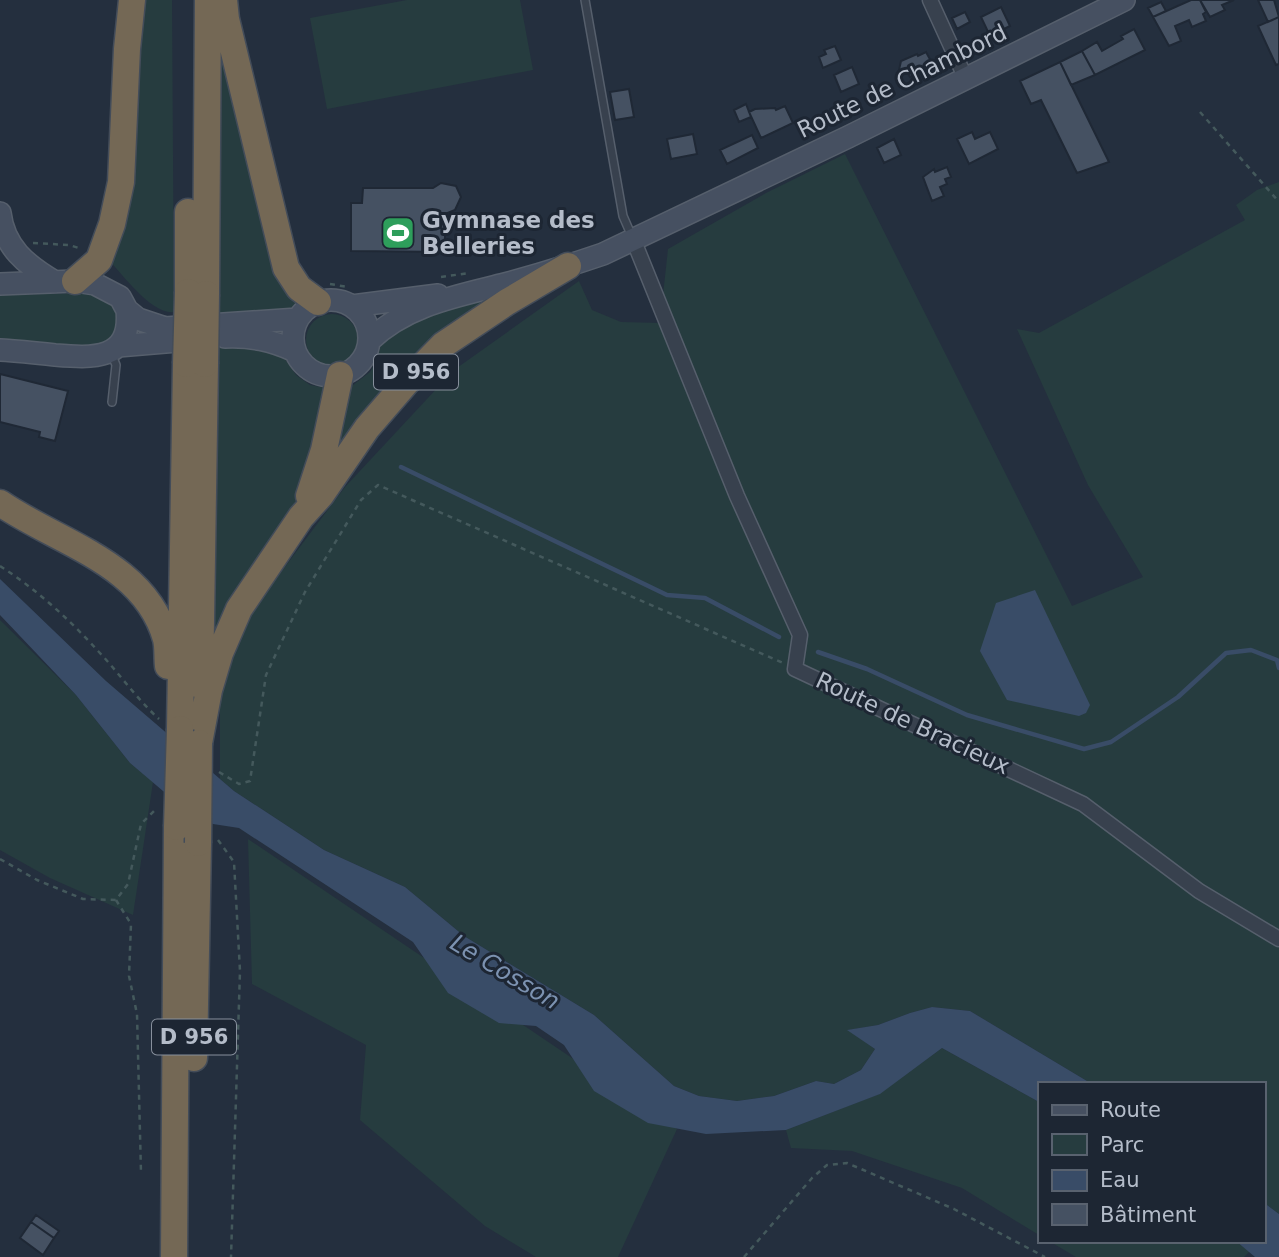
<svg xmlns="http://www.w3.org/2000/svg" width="1279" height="1257" font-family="'DejaVu Sans',sans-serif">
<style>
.green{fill:#263c3f}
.water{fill:#394c67}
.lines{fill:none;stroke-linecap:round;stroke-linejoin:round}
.stream{stroke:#394c67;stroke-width:4.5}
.building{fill:#455162;stroke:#1f2835;stroke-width:2}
.lane-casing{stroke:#565f6c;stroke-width:10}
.street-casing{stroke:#565f6c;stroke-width:17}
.secondary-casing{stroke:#565f6c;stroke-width:24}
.highway-casing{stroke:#434c59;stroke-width:29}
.path{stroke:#44595c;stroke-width:2.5;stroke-dasharray:5 5;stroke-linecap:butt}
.lane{stroke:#38414e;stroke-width:7}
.street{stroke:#38414e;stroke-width:14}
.secondary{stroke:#465061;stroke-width:21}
.highway{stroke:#746855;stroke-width:26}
.highway-bridge-casing{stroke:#434c59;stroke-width:29;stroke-linecap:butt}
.highway-bridge{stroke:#746855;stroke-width:26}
.labels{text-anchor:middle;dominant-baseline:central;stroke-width:6;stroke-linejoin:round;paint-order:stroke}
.shield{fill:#1d2633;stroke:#878f9c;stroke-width:2}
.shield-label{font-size:21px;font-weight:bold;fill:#b4bcc9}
.street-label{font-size:23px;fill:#b4bcc9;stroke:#1d2633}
.poi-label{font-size:23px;font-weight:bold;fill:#b4bcc9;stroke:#1d2633;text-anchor:start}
.water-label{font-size:24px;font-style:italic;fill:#7c92b1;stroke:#1d2633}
</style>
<rect width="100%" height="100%" fill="#242f3e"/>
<path class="green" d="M143 0H172L174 312C152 315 123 275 108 259Z
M407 0H520L533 70 327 109 310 18Z
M217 19 303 301 285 311 219 316Z
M845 154 1072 606 1143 577 1088 485 1017 329 1039 333 1245 220 1236 205 1257 190 1279 182V1214L1263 1202V1084H1092L970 1011 932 1007 910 1013 878 1025 849 1030 875 1049 861 1070 834 1084 816 1081 774 1096 737 1101 699 1096 674 1086 594 1015 464 936 405 887 324 850 234 791 220 779V695L247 617 345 487 454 370 579 281 592 310 621 322 660 323 668 249 766 193Z
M88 293C93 294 100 295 104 298 123 309 120 339 99 346 81 351 22 340 0 338V295Z
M479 300 487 308 326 475 344 392 370 372 377 361 381 344 388 335 425 314Z
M306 340a26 26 0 1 1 52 0a26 26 0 1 1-52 0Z
M219 343 259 344 283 356 296 375 310 385 330 389 300 498 208 656Z
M0 620 76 695 130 763 153 782 133 915 50 878 0 850Z
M248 839 677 1129 618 1257H536L485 1226 360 1120 366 1045 252 984Z
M942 1048 1039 1102V1235L962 1188 852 1151 791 1148 786 1130 879 1094Z
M1049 1241H1236L1250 1251 1244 1257H1076Z"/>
<path class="water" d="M0 579 106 681 234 791 324 850 405 887 464 936 594 1015 674 1086 699 1096 737 1101 774 1096 816 1081 834 1084 861 1070 875 1049 847 1030 878 1025 910 1013 932 1007 970 1011 1092 1084H1039V1102L942 1048 880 1094 786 1130 706 1134 648 1123 594 1091 564 1045 536 1026 499 1023 448 993 413 942 239 828 213 824 163 791 130 763 76 695 0 615Z
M1035 590 1090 705 1086 713 1079 716 1007 700 980 651 996 603Z
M1263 1202 1279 1214V1257H1255L1236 1241H1263Z"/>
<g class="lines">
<path class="stream" d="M401 467 667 595 705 598 779 637
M818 652 867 669 967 715 1084 749 1111 742 1178 697 1226 653 1251 650 1277 660 1279 668"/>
</g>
<path class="building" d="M1191 0H1200L1206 12 1203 14 1206 21 1192 27 1189 20 1175 26 1181 41 1169 46 1153 17Z
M1200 0H1234L1222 5 1225 10 1210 17Z
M1258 0H1274L1279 17 1268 22Z
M1161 2 1166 11 1153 17 1148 8Z
M1001 7 1010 26 990 36 981 17Z
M965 12 970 22 957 29 952 18Z
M1279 17V64L1276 65 1258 26Z
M1134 29 1145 50 1095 75 1082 51 1097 42 1102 51 1123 39 1121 36Z
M835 46 841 60 823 68 819 57 826 54 824 50Z
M1082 51 1095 75 1071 85 1060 62Z
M926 52 932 63 923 67 925 69 910 77 906 71 903 72 899 70 901 61 917 54 918 56Z
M1060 62 1109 162 1077 173 1041 100 1031 104 1020 81Z
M852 67 859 84 841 92 834 75Z
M629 89 634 117 615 120 610 92Z
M746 104 751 117 739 122 734 110Z
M785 106 793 123 761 138 749 112 755 109 775 108 776 110Z
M972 132 975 139 990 132 998 149 969 164 957 139Z
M693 134 697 154 671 159 667 139Z
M752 135 758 148 727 164 720 150Z
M894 139 901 155 884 163 877 148Z
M947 167 951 177 945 179 947 184 940 187 944 196 932 201 923 177 934 169 935 172Z
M441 183 456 186 461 197 455 210 445 214V252L351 251V203H362L363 188H433Z
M0 374 68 391 55 441 39 437 40 432 0 422Z
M36 1215 59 1231 54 1238 31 1222Z
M31 1222 54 1238 43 1255 20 1238Z"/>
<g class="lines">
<defs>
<path id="lane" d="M585 0 623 216 633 239
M111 353 116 365 112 402"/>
<path id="street" d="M930 0 966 79
M633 239 737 496 800 635 795 669 1083 804 1199 891 1279 939"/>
<path id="secondary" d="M0 213C4 247 26 265 55 282
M0 284 75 281 95 284 120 297 127 310 138 319 165 328 298 319
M293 338a38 38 0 1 1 76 0a38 38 0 1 1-76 0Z
M352 306 438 295
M225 337C251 336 271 340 295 351
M369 341C406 305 457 296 505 284 538 275 571 265 603 254L848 137 1124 0
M118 346 189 340
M0 350C18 351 37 353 55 355 92 358 132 361 127 310"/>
<path id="highway" d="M224 0 226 19 286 268 299 288 318 302
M75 281 99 260 112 224 121 182 127 49 132 0
M188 292V212
M206 294 208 0
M309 496 324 450 340 375
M0 503C58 543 145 563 166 639 168 647 167 657 168 666
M200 685 205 364
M180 729 186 364
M199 743 209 690 220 653 239 609 301 517 321 495 367 428 405 384 443 345 507 302 568 266
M194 1058 198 843
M174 1257 177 827"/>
</defs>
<use href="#lane" class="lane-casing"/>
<use href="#street" class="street-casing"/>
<use href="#secondary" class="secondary-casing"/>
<use href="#highway" class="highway-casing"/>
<path class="path" d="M1200 112 1279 202
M33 243 69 245 82 249
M441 277 469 273
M330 284 348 287
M0 566C36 589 69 619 98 651 119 673 136 698 159 719
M219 772 239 784 250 781 266 675 305 592 361 500 378 485 783 663
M218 840 234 862 240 971 231 1257
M0 859 37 880 83 899 116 900 128 884 141 824 156 809
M116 900 131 924 129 976 137 1014 141 1173
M744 1257 812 1178 827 1165 847 1163 954 1209 1045 1257"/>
<use href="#lane" class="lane"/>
<use href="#street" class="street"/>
<use href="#secondary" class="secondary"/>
<use href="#highway" class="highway"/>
<defs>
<path id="highway-bridge" d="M186 364 188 292
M205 364 206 294
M177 827 180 729
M198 843 199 743"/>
</defs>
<use href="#highway-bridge" class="highway-bridge-casing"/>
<use href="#highway-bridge" class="highway-bridge"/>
</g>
<defs>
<symbol id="stadium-square" viewBox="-11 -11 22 22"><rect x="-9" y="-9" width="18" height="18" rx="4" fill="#2e9e5b" stroke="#1d2633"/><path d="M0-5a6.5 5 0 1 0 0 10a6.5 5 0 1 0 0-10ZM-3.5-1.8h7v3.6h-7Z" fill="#fff"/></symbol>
</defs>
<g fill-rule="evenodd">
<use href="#stadium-square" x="379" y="214" width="38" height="38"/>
</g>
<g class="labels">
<g class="shield">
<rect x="374" y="354.5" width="84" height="35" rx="5"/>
<rect x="152" y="1019.5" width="84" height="35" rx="5"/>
</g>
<g class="shield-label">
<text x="416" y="372">D 956</text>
<text x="194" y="1037">D 956</text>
</g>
<g class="street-label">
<text transform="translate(902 81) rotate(-26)">Route de Chambord</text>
<text transform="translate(913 723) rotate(25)">Route de Bracieux</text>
</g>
<g class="poi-label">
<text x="422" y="220">Gymnase des<tspan x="422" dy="26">Belleries</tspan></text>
</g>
<g class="water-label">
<text transform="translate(505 972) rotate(31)">Le Cosson</text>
</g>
</g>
<rect x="1038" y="1082" width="228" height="161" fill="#1d2633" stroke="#59626f" stroke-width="2"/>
<rect x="1052" y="1105" width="35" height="10" fill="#465061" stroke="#59626f" stroke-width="2"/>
<text x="1100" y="1117" font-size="21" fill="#b4bcc9">Route</text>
<rect x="1052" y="1134" width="35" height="21" fill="#263c3f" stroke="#59626f" stroke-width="2"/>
<text x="1100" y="1152" font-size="21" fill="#b4bcc9">Parc</text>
<rect x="1052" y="1170" width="35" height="21" fill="#394c67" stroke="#59626f" stroke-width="2"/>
<text x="1100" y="1187" font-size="21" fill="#b4bcc9">Eau</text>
<rect x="1052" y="1204" width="35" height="21" fill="#455162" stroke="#59626f" stroke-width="2"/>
<text x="1100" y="1222" font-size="21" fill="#b4bcc9">Bâtiment</text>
</svg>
